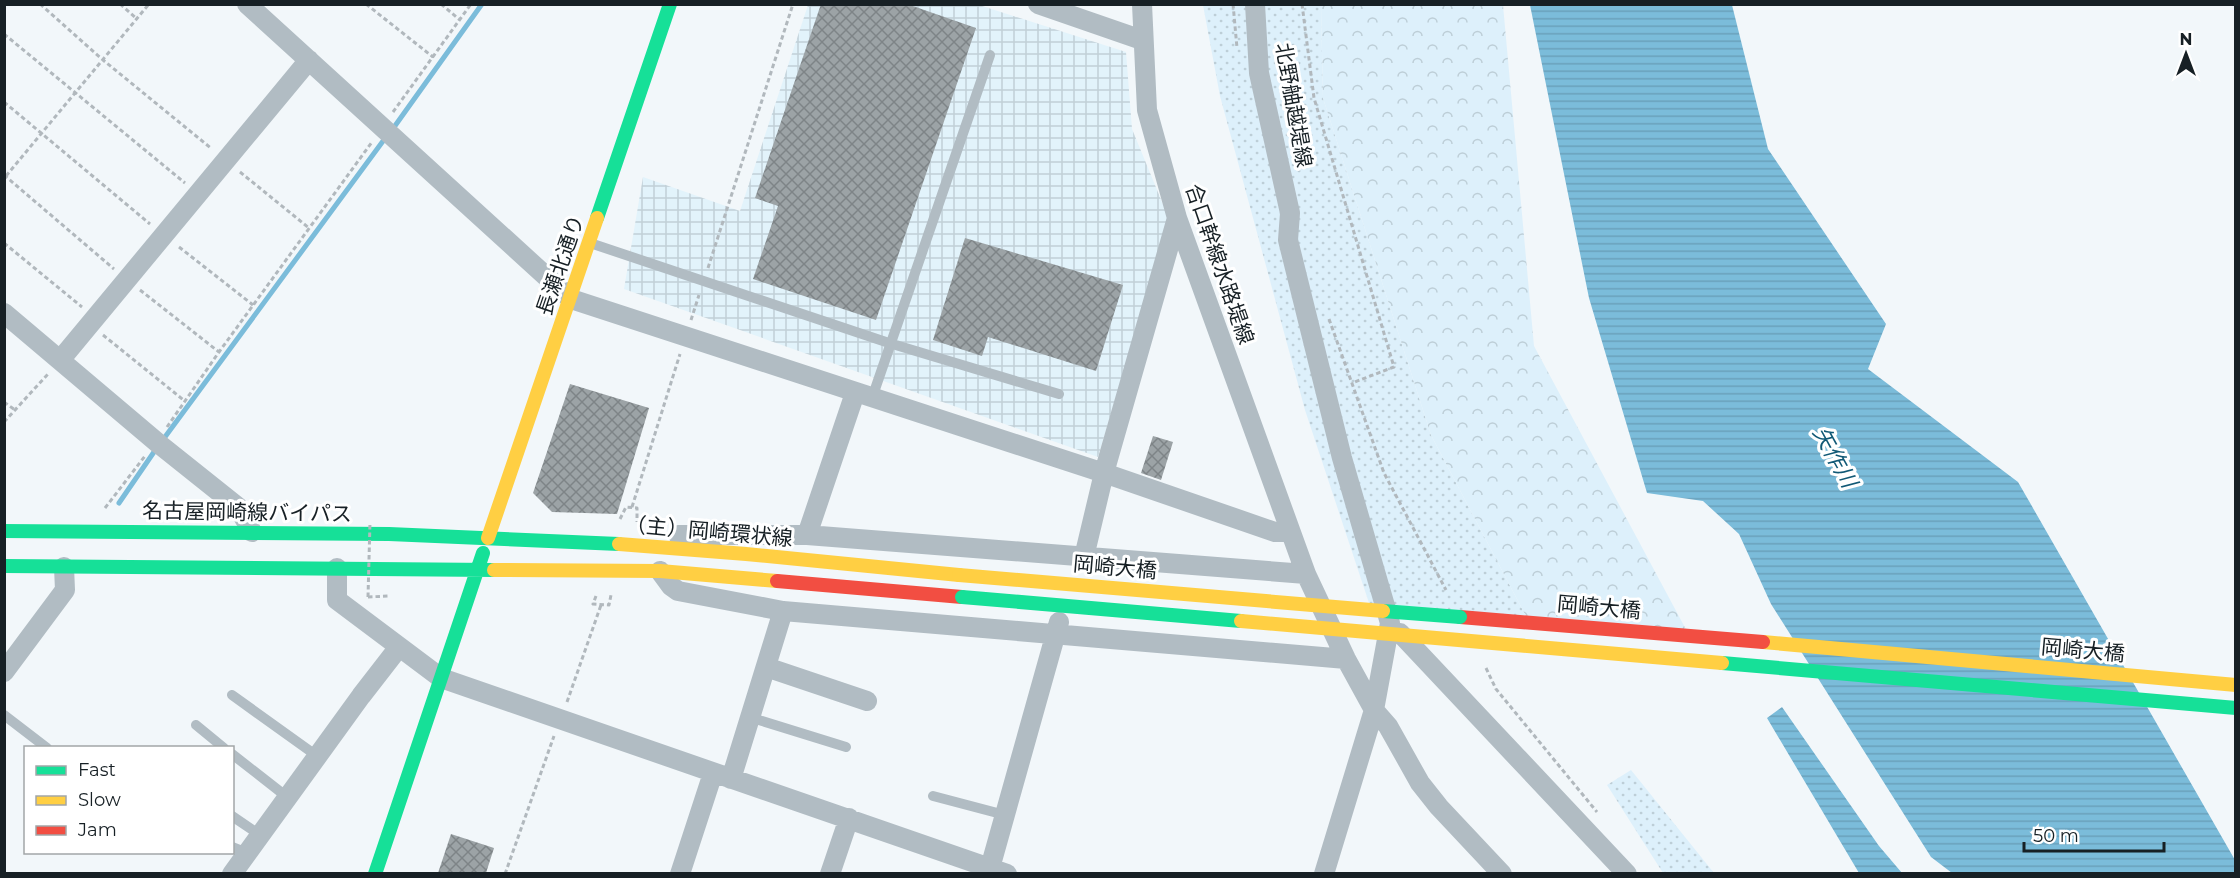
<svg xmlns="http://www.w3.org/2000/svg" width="2240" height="878" font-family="Montserrat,'Noto Sans JP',sans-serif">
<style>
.industrial{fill:url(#industrial-grid)}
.grass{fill:url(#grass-dots)}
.forest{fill:url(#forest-crowns)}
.water{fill:url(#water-rules)}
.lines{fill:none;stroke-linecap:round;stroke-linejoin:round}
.stream{stroke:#7bbcda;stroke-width:5}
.building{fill:url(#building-cross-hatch)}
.path{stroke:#b1b8bd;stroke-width:3;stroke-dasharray:4.5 3;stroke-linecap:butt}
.lane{stroke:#b1bcc3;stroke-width:10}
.street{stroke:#b1bcc3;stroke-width:20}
.fast{stroke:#16e098;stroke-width:14}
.slow{stroke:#ffcf43;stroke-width:14}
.jam{stroke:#f24e42;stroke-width:14}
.path-bridge{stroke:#b1b8bd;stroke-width:3;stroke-dasharray:4.5 3;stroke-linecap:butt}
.fast-bridge{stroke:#16e098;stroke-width:14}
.slow-bridge{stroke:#ffcf43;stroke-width:14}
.labels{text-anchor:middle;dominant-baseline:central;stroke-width:6;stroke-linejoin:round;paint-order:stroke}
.street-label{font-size:21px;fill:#172025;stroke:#fff}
.water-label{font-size:22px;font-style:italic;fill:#115976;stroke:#fff}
</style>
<defs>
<pattern id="industrial-grid" width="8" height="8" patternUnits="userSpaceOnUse" patternTransform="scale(1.5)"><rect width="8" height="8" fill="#e2f3fb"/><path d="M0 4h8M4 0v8" fill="none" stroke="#c1d0d7"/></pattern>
<pattern id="grass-dots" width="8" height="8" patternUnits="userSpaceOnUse" patternTransform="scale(1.5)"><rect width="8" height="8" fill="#ddf0fb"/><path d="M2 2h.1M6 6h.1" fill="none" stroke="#bdced7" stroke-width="1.8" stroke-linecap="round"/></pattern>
<pattern id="forest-crowns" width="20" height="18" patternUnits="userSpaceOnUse" patternTransform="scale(1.5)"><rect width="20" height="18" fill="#ddf0fb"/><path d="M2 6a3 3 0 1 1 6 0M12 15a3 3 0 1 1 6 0" fill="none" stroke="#bdced7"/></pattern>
<pattern id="water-rules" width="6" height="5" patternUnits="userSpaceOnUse" patternTransform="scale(1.5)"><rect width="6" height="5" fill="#7bbcda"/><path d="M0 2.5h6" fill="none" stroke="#6aa1bb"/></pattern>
<pattern id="building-cross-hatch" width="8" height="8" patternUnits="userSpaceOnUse" patternTransform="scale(1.5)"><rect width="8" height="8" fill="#9ca3a6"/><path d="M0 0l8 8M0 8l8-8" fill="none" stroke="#7e8487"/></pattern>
</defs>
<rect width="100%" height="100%" fill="#f2f7fa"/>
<path class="industrial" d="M808 5H979L1126 52 1132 129 1169 219 1098 457 624 289 643 177 740 211Z"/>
<path class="grass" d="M1203 5H1321L1323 98 1431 435 1529 622 1373 615 1305 410 1220 96Z
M1631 770 1714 873H1663L1607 785Z"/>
<path class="forest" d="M1321 5H1503L1534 346 1689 635 1529 622 1431 435 1323 98Z"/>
<path class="water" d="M1530 5H1732L1768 149 1886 324 1868 369 2018 482 2235 860V873H1952L1931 857 1771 604 1739 534 1703 501 1647 493 1589 298Z
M1782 707 1879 846 1902 873H1859L1767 718Z"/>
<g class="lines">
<path class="stream" d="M392 130 482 4
M162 441 386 137
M119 503 156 449"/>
</g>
<path class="building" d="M821 4H907L976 28 876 320 753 279 778 206 755 198Z
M965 238 1123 285 1096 371 988 337 982 356 933 340Z
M570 384 649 408 617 514 552 512 533 493Z
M1153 436 1173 442 1161 480 1141 473Z
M451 834 494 848 486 873H438Z"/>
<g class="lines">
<path class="path" d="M40 4 103 60 212 149
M120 4 137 19
M366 4 433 57
M441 4 460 20
M1233 4 1237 48
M1302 4 1314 98 1394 367 1352 383
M4 34 185 183
M4 102 150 224
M393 112 471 4
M240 172 309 228
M4 175 114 269
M6 176 149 4
M4 243 82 307
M179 247 253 305
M708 268 793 4
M140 290 219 352
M1329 319 1384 473 1446 590
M691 320 699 295
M103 335 186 402
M4 402 15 410
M4 422 48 374
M167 427 219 352 372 142
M632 507 680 354
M105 508 145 456
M620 519 626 507 637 508V522
M596 596 593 604 609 605 611 595
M368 597 388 596 387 594
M1486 668 1496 689 1597 812
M567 702 601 605
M505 874 554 736"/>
<path class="lane" d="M590 243 889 343 1059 394
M872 398 990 55
M232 695 317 756
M4 715 47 748
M749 717 846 747
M196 725 224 748
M232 754 287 797
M933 796 1005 815
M232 816 260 835
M232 847 247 853"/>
<path class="street" d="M247 4 571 299 1104 473 1275 532H1290
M1038 4 1142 40
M1142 4 1147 110 1177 218 1306 574 1346 659 1374 710 1388 726 1420 783 1439 807 1502 874
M1255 4 1259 73 1290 213 1288 240 1342 458 1390 623 1374 710 1324 874
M4 313 159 444 238 507 252 532
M61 359 309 60
M678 535H807L1306 574
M807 535 855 393
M1084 557 1104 473 1177 218
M337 568V600L441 678 1007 874
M660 571 671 586 678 591 783 611 1346 659
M1400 633 1627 874
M766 667 867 701
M4 672 65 590 64 567
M731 779 783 611
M990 868 1059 622
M232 874 361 696 399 647
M680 874 713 773
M830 874 849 818"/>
<path class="fast" d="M597 218 670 4
M4 531 389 534 619 544
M4 566 494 570
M375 874 483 553"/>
<path class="slow" d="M488 538 597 218
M619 544 746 554 959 575
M494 570 660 571 777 581
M1763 642 2236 685"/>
<path class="jam" d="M777 581 962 597
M1460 617 1763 642"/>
<path class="path-bridge" d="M368 597 370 522"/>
<path class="fast-bridge" d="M962 597 1241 621
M1383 611 1460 617
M1722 663 2236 708"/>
<path class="slow-bridge" d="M959 575 1383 611
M1241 621 1722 663"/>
</g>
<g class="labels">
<g class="street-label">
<text transform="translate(1294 105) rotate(80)">北野舳越堤線</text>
<text transform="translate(1220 264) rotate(71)">合口幹線水路堤線</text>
<text transform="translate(560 265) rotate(-71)">長瀬北通り</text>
<text transform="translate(247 512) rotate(1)">名古屋岡崎線バイパス</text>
<text transform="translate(709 531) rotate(5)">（主）岡崎環状線</text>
<text transform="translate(1115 567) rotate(5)">岡崎大橋</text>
<text transform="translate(1599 607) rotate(5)">岡崎大橋</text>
<text transform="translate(2083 650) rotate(5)">岡崎大橋</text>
</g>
<g class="water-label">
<text transform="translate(1835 457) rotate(61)">矢作川</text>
</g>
</g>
<rect width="2240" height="878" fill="none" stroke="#172025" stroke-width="12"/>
<rect x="24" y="746" width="210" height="108" fill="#ffffff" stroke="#a2a6a8" stroke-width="1.5"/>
<rect x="36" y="766" width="30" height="9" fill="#16e098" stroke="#a2a6a8" stroke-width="1.5"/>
<text x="78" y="776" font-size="18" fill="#172025">Fast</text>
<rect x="36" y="796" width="30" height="9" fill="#ffcf43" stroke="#a2a6a8" stroke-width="1.5"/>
<text x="78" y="806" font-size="18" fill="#172025">Slow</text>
<rect x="36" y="826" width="30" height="9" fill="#f24e42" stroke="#a2a6a8" stroke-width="1.5"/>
<text x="78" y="836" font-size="18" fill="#172025">Jam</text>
<g transform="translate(2186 54)" stroke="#ffffff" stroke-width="4.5" paint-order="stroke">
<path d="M0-4.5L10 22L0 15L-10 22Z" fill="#172025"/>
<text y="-9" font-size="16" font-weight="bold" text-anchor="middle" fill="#172025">N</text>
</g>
<path d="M2024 842v9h140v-9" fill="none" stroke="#172025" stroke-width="3"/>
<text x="2033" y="842" font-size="18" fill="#172025" stroke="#ffffff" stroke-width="4.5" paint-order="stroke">50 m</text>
</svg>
